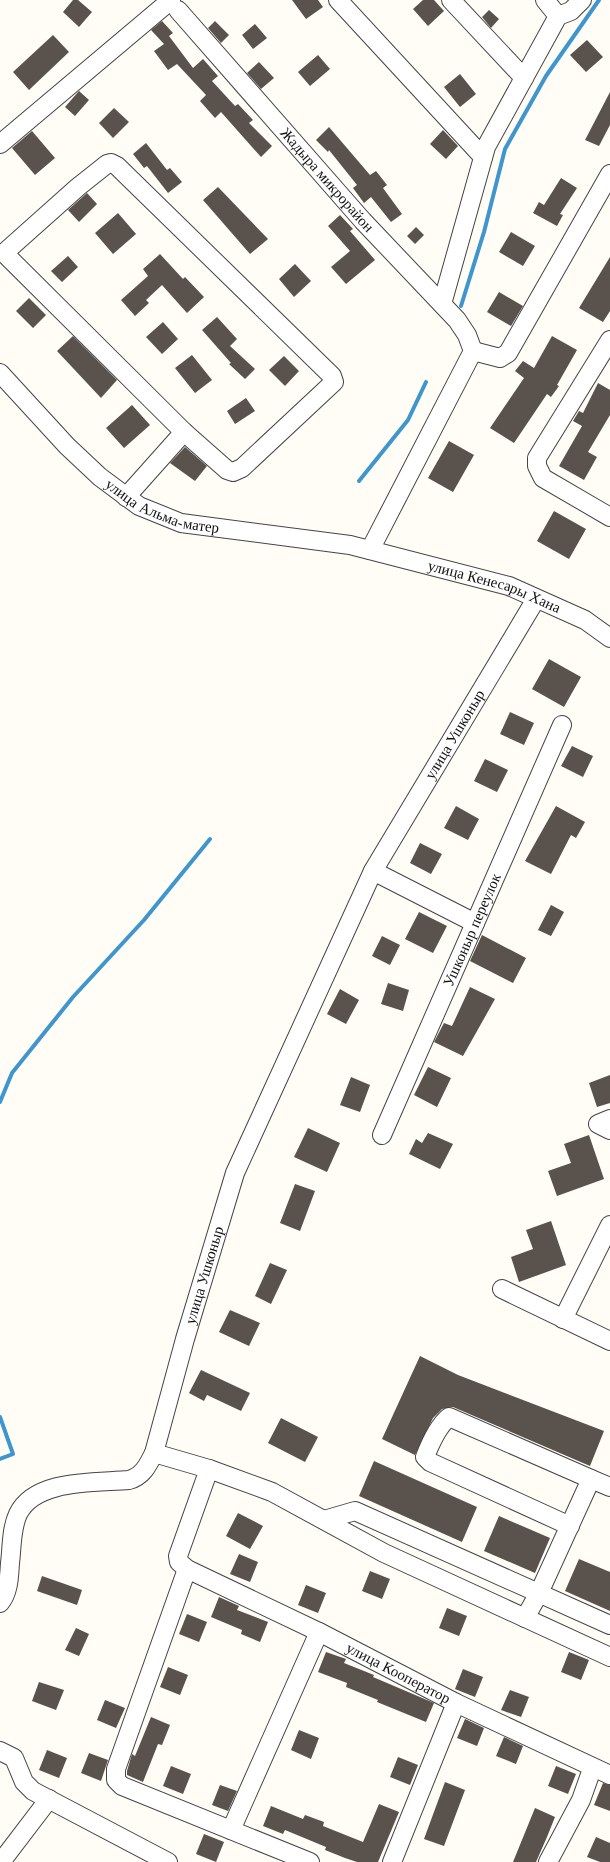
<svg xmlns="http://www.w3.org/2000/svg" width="610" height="1862" font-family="'Times New Roman',serif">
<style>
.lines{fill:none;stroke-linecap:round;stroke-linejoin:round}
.stream{stroke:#3f96cf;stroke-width:4}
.building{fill:#5a524d}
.minor-casing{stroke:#444;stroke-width:20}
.minor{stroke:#fff;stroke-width:18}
.labels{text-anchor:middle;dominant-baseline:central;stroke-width:5;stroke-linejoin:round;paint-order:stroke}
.street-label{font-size:15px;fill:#111;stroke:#fff}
</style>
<rect width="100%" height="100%" fill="#fffdf5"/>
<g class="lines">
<path class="stream" d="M461 306 484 232 505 149 546 76 599 0
M359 481 408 420 426 382
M0 1102 12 1073 73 997 144 920 210 839
M0 1417 13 1454 0 1459"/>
</g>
<path class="building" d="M73 0H78L92 12 79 27 63 12Z
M292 0H318L323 7 306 19Z
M423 0H434L444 11 428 26 413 9Z
M489 10 499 19 491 28 482 17Z
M162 21 173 33 169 36 193 68 203 59 218 76 212 81 235 106 238 104 253 120 249 123 272 146 261 157 221 112 215 118 200 101 206 95 177 64 168 70 154 51 164 44 151 30Z
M215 21 229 35 221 43 208 28Z
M255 24 267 38 253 49 242 35Z
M53 35 69 52 29 90 13 72Z
M587 40 603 57 586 72 570 55Z
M318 55 330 69 310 86 298 72Z
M259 62 274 78 261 89 247 73Z
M460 74 476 94 460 107 444 87Z
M79 91 89 100 75 116 65 107Z
M610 92V125L599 146 585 140Z
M114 108 129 122 113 138 99 123Z
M329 127 370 175 376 171 387 185 383 188 402 214 391 222 371 197 364 203 353 188 357 185 329 150 328 152 316 140Z
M443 130 458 146 446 159 430 144Z
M32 131 55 158 35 175 12 148Z
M146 143 167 170 170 168 182 182 168 193 147 166 144 168 133 154Z
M561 178 577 188 560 214 563 215 557 226 533 213 539 202 544 205Z
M218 187 268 239 250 254 203 200Z
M87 193 97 204 79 222 68 210Z
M118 213 136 234 113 254 95 233Z
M340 215 353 229 350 231 375 260 346 284 331 267 350 251 328 226Z
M416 227 424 235 415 244 407 236Z
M511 232 535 246 523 266 499 252Z
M160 254 183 279 185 277 204 297 187 313 162 285 146 300 149 303 135 316 121 300 148 276 143 269Z
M68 256 78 267 62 282 51 271Z
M610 257V311L603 322 579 308Z
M295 264 311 281 294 297 279 279Z
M499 292 523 306 511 326 487 312Z
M29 298 46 315 33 328 16 311Z
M217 317 237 339 230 346 255 369 245 379 229 364 231 363 202 330Z
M163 322 178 339 162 354 146 337Z
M73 336 117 380 101 398 57 351Z
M552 336 577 350 557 385 559 386 551 397 547 394 514 443 490 428 524 378 515 371 523 361 534 368Z
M192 355 212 380 195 393 175 368Z
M284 356 299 371 285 386 269 370Z
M598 383 610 390V415L588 452 597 457 584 480 559 466 582 426 573 421 579 411 583 413Z
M246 398 255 411 235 424 227 411Z
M132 405 150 425 124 448 106 428Z
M449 441 474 455 453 492 428 478Z
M185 447 207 466 195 481 170 463Z
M554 511 586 529 569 559 537 541Z
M549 659 581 677 564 707 532 689Z
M510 712 534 723 524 745 500 734Z
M572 746 593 756 583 777 561 766Z
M485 759 508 770 497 792 474 781Z
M456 806 479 819 468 840 444 828Z
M556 806 585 822 576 838 571 835 551 874 525 861Z
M420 843 442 854 431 874 410 863Z
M551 905 564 912 551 936 538 930Z
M419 912 447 926 433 953 405 939Z
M482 935 526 958 513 983 470 961Z
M382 936 400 945 390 965 372 956Z
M388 983 409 990 403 1011 381 1004Z
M470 987 495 999 463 1056 434 1042 444 1023 452 1026Z
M340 989 359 1000 346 1024 327 1014Z
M428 1067 451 1078 437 1107 414 1095Z
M610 1075V1103L597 1107 589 1083Z
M351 1077 370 1085 360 1112 340 1105Z
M308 1128 340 1143 327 1172 294 1157Z
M428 1133 453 1144 440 1169 409 1154 416 1139 422 1143Z
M589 1135 604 1179 557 1196 548 1171 571 1163 564 1144Z
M295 1184 315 1191 300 1231 280 1223Z
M551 1221 566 1265 519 1282 511 1257 533 1249 526 1230Z
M270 1263 287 1270 271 1304 255 1296Z
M230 1310 260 1323 249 1346 219 1332Z
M420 1356 458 1375 604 1431 590 1466 453 1407 442 1409 433 1418 415 1455 382 1439Z
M201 1370 250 1393 241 1411 207 1395 204 1401 189 1393Z
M281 1418 318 1437 305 1462 268 1443Z
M374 1461 477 1507 462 1542 359 1496Z
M238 1513 263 1526 250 1549 226 1536Z
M499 1516 550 1538 535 1573 484 1551Z
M239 1554 258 1562 250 1582 230 1574Z
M579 1559 610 1572V1611L565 1591Z
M370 1571 390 1579 382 1599 362 1591Z
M42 1576 82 1590 77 1605 37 1591Z
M306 1585 326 1593 318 1613 298 1605Z
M219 1597 239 1606 237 1610 268 1622 260 1642 241 1634 242 1630 211 1617Z
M447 1608 467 1616 459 1636 439 1628Z
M187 1614 207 1622 199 1642 179 1634Z
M76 1628 89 1634 79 1656 65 1650Z
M326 1652 346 1659 344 1663 374 1675 373 1677 434 1703 426 1722 377 1702 378 1700 346 1687 347 1683 318 1672Z
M569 1652 589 1660 581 1680 561 1672Z
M168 1667 188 1675 180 1695 160 1687Z
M463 1669 483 1677 475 1697 455 1689Z
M39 1682 64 1690 56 1710 32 1701Z
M510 1690 529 1697 521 1717 501 1710Z
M105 1700 125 1708 116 1728 97 1720Z
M151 1717 170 1725 162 1745 158 1744 143 1782 127 1775V1771L132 1754 135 1756Z
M465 1719 484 1728 477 1746 457 1738Z
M299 1730 319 1738 311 1759 291 1750Z
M504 1737 523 1746 516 1764 496 1756Z
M47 1750 67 1758 59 1778 39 1770Z
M89 1753 108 1760 101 1781 81 1773Z
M398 1757 418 1765 410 1785 390 1777Z
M171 1766 191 1774 183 1794 163 1786Z
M556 1766 576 1774 568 1794 548 1786Z
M445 1782 465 1790 444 1846 424 1839Z
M603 1783 610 1785V1811L594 1805Z
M220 1785 237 1791 228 1811 212 1805Z
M379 1804 399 1812 378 1862H357L345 1858 325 1850 326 1847 285 1830 283 1834 263 1826 271 1806 303 1819 305 1815 324 1822 323 1826 363 1842Z
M535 1808 555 1817 547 1837 536 1862H513Z
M204 1834 224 1842 216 1862 196 1854Z
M596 1837 610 1843V1862H600L587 1857Z"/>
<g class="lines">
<defs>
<g id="minor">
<path d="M338 0 483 157"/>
<path d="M451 0 524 78"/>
<path d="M545 0 558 16"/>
<path id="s1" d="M178 10 363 221 457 320 467 335 473 351"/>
<path d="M0 144 171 0"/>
<path d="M111 163 117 166 332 376 334 382 242 468 233 472 227 470 184 432 4 253 78 187 107 164Z"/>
<path d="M442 304 486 147 558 16 571 11 582 0"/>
<path d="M610 340 537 458V466L543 478 610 517"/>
<path d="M473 351 500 358 508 353 610 174"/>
<path id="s2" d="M0 373 67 446 100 477 139 506 181 523 350 545 509 586 585 620 610 638"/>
<path d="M126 497 184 432"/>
<path d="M370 550 473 351"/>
<path d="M373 871 475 923"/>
<path d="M610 1119 598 1124 610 1130"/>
<path id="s3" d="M382 1135 562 725"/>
<path d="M502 1289 610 1341"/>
<path d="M563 1319 610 1225"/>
<path id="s4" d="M154 1453 209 1469 178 1556 179 1562 187 1569 319 1632 456 1703 610 1775"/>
<path d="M209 1469 272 1492 384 1553 610 1657"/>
<path d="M324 1520 355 1511 610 1625"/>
<path d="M570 1526 430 1462 425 1457C430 1444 438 1426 449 1417L591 1479"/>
<path d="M187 1569 116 1769V1780L122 1786 310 1862"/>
<path id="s5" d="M0 1603C9 1592 9 1577 10 1563 12 1548 11 1529 18 1514 35 1479 94 1483 129 1480 143 1476 148 1465 154 1453L185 1339 235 1173 373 871 536 599"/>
<path d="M525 1618 539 1593 591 1479 610 1487"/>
<path d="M0 1751 14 1758 24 1782 33 1791 168 1862"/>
<path d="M231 1830 319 1632"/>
<path d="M1 1862 49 1799"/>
<path d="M392 1862 456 1703"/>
<path d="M548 1862 581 1800 592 1769"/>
</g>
</defs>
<use href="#minor" class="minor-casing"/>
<use href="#minor" class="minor"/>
</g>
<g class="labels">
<g class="street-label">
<text stroke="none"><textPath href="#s1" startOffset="226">Жадыра микрорайон</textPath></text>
<text stroke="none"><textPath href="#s2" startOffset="215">улица Альма-матер</textPath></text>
<text stroke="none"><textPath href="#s2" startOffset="559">улица Кенесары Хана</textPath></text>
<text stroke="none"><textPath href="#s5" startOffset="1034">улица Ушконыр</textPath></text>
<text stroke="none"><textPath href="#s3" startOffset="224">Ушконыр переулок</textPath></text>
<text stroke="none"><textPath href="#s5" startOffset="436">улица Ушконыр</textPath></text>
<text stroke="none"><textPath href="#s4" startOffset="402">улица Кооператор</textPath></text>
</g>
</g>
</svg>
